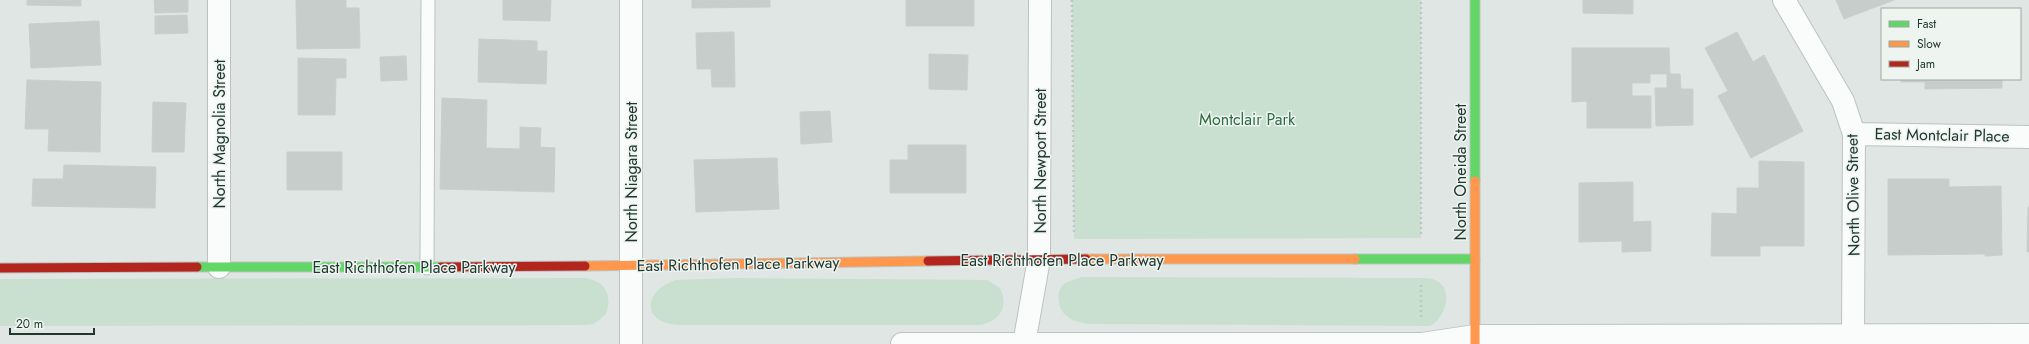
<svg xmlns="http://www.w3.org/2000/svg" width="2029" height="344" font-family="Jost,sans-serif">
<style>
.green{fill:#c9dfcf}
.building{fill:#c7cdca;stroke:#c9cfcc}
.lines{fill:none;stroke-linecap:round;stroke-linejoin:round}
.lane-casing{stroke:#bdc2c0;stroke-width:15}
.street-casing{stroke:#bdc2c0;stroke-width:24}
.fast-casing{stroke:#bdc3c0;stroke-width:11}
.slow-casing{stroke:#bdc3c0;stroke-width:11}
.jam-casing{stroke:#bdc3c0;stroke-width:11}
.path{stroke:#bfc6c4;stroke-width:2.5;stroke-dasharray:2 3;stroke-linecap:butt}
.lane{stroke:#fafbfb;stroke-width:13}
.street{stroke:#fafbfb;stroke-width:22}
.fast{stroke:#63d668;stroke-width:9}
.slow{stroke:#ff974d;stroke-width:9}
.jam{stroke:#b3261e;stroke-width:9}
.labels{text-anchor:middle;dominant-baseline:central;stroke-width:3;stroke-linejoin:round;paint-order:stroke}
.park-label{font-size:16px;fill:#2e6b42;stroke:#eef5f1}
.street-label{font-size:16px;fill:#20372f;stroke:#eef5f1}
</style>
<rect width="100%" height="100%" fill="#e0e6e3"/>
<path class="green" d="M1072 0H1421V238L1074 239Z
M1082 277 1421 278C1427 278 1432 278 1437 281 1455 291 1444 319 1430 326L1088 324C1081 322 1074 322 1068 317 1059 311 1055 296 1062 286 1066 281 1076 279 1082 277Z
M585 278C605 281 613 295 606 314L594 324 586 325 0 326V279Z
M735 278 987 280 1000 288C1009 307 1000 321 980 325H678C640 322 644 290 676 280Z"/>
<path class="building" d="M27 0H81V6L27 5Z
M154 0H188V12L155 13Z
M296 0H346V8H359L360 48 297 49Z
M503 0H551L550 21 503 20Z
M692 0H770V7L692 8Z
M906 0H974V26H906Z
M1583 0H1633V14L1583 13Z
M1836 0H1894L1844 19Z
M187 15 188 33 155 34V16Z
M99 21 101 65 31 68 29 24Z
M734 32 735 87H712L711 69H697L696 33Z
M1737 32 1753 62 1764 55 1803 131 1751 158 1718 96 1728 91 1705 48Z
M479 39 537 41V51H547L546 84 478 82Z
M1572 48H1669L1670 74H1680L1681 89H1693V125L1656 126 1655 88H1667V74H1650V83H1632V96H1651V128H1587V101L1572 102Z
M929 54 968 55 967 90 929 89Z
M406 56 407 80 381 81 380 57Z
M298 58 346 59V78H336L335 115H298Z
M1901 79H2002V88L1925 89V82H1901Z
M27 80 101 82 100 152 48 151 49 129H25Z
M442 98 487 100 486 148 520 149V127L541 128 540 147 555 148 554 192 440 189Z
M153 102 186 103 184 152H152Z
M830 111 832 142 801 144 800 112Z
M908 145H966V193H890V160H908Z
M287 152H342V190H287Z
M777 158 779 209 696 212 694 160Z
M1759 161 1804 162V246H1760V256H1711L1712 213 1737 214V188H1759Z
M64 165 156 167 155 208 32 206 33 179H63Z
M1888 179H1949V187L2001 186 2002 255 1985 256V254L1888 255Z
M1633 182V222L1651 221V251L1622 252V241L1579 242V183Z
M2028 207H2029V252H2027Z"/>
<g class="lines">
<defs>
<path id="lane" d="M427 268 428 0"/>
<path id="street" d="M631 0V344
M1784 0 1843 101 1854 134 1853 335
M1854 134 2029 137
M219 267V0
M902 344H1422L1475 336 2029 335
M1024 344 1039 259 1040 0"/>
<path id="fast" d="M1475 0V181
M1355 259H1475
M197 267H441"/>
<path id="slow" d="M1475 181V344
M1086 259H1355
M585 266 928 261"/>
<path id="jam" d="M928 261 1086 259
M441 267 585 266
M0 268 197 267"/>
</defs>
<use href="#lane" class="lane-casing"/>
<use href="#street" class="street-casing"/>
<use href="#fast" class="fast-casing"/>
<use href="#slow" class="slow-casing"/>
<use href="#jam" class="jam-casing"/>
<path class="path" d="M1072 0 1074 234
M1421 234V0
M1421 285V318"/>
<use href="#lane" class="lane"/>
<use href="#street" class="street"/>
<use href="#fast" class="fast"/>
<use href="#slow" class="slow"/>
<use href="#jam" class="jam"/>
</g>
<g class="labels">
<g class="park-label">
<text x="1247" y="119">Montclair Park</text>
</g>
<g class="street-label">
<text transform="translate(219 134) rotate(-90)">North Magnolia Street</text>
<text transform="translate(1942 135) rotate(1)">East Montclair Place</text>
<text transform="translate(1040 161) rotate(-90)">North Newport Street</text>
<text transform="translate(631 172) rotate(-90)">North Niagara Street</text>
<text transform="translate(1460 172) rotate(-90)">North Oneida Street</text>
<text transform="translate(1853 195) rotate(-91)">North Olive Street</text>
<text x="1062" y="260">East Richthofen Place Parkway</text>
<text transform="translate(738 264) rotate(-1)">East Richthofen Place Parkway</text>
<text x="414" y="267">East Richthofen Place Parkway</text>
</g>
</g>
<rect x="1881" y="8" width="140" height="72" fill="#eef5f1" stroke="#9ca9a3"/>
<rect x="1889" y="21" width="20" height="6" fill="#63d668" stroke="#9ca9a3"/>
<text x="1917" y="28" font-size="12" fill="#20372f">Fast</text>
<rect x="1889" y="41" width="20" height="6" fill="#ff974d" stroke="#9ca9a3"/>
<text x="1917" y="48" font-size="12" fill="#20372f">Slow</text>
<rect x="1889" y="61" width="20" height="6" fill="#b3261e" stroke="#9ca9a3"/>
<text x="1917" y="68" font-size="12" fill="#20372f">Jam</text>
<path d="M10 328v6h84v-6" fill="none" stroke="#20372f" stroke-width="2"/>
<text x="16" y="328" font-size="12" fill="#20372f" stroke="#eef5f1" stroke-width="3" paint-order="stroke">20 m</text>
</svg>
